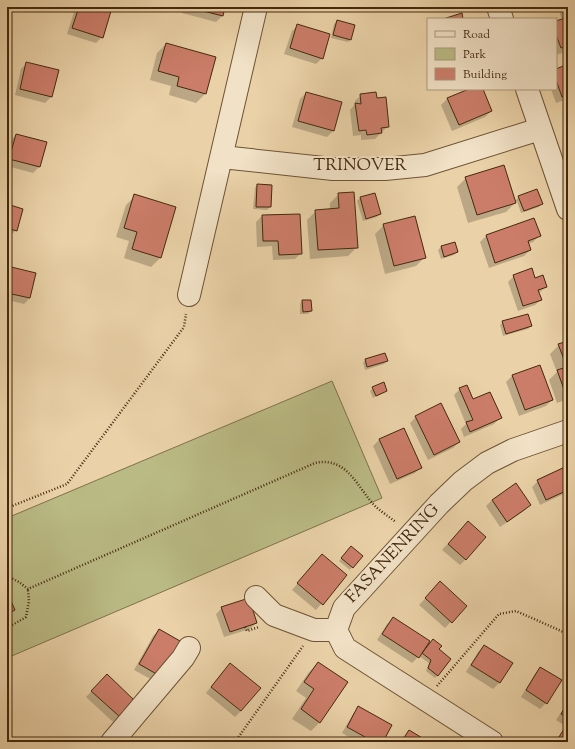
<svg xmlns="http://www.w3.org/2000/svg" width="575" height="749" font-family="'Sorts Mill Goudy',serif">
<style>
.green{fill:#baba84;stroke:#7e7248}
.shadow{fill:#0003}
.building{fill:#cc7d6a;stroke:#43290d}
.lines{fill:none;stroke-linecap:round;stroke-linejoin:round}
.minor-casing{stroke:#6d5334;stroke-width:24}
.path{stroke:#43290d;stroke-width:2.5;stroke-dasharray:1 2;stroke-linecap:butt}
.minor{stroke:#f1e1c6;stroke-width:22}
.labels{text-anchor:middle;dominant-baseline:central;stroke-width:4;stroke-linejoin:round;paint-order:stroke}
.street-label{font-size:17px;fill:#43290d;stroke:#f1e1c6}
</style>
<rect width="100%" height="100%" fill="#ead1a7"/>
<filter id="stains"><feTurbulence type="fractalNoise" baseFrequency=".005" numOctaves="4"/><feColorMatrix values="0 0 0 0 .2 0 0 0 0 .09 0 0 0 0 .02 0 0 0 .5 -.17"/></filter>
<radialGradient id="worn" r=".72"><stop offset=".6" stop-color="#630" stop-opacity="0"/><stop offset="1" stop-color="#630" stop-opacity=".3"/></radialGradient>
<path class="green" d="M332 381 382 498 7 658V518Z"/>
<path class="shadow" d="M76 7H94L102 37 96 43 67 34 75 9Z
M183 7H224L222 16 216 22 182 13Z
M562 7H568V51L556 55V22L562 20 559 11Z
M337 21 351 39 348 42 331 38 334 24Z
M298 25 322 58 316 64 284 54 292 31Z
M166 44 205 94 196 103 169 95 171 86 150 80 157 53Z
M27 63 51 97 45 103 15 95 21 69Z
M568 66V99L556 103 551 89H556V70Z
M471 89H482L491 111 485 117 452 131 441 105 447 99Z
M306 93 341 103 333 131 327 137 292 127 300 99Z
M361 95 376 99 388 126 375 139 361 140V135L353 136 350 110 355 104V101Z
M16 135 39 167 33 173 7 166V154L10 141Z
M466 178 515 201 519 197 541 204 539 207 521 213 517 201 506 212 468 223 457 187Z
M257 185 270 207 267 210 253 209 255 188Z
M339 194 357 247 348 256 310 259 307 220 316 211 330 210V203Z
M374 194 380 214 377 217 363 221 357 201 360 198Z
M135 196 160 258 151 267 124 258 129 241 116 237 126 205Z
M7 205 16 230 10 236 7 235Z
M262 216 301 253 295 259 273 260 272 246 257 247 256 222Z
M533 219 539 236 533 242 528 244 530 250 524 256 489 268 480 242 486 236Z
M384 225 425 257 416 266 385 274 375 234Z
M454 243 457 252 454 255 441 259 438 250 441 247Z
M7 267 30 298 24 304 7 300Z
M514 276 535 279 546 287 539 293 541 300 535 305 518 311 508 282Z
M302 301 311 311 308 314H300V304Z
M503 322 531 326 528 329 503 336 500 325Z
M568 342V399L557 403 549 380 557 372 550 354 559 345Z
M365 360 387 361 384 364 365 370 363 363Z
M540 366 552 400 546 406 519 416 506 382 512 376Z
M373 388 386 391 383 393 373 398 370 391Z
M460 389 473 400 500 418 494 424 464 437 461 429 466 424 454 395Z
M416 417 459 442 453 448 428 460 410 423Z
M404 429 421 467 415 473 390 484 373 446 379 440Z
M568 472V492L540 505 532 487 538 481Z
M492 500 530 505 524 511 500 527 486 506Z
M468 522 466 559 460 565 442 550Z
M348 550 352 567 350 570 339 561Z
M316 561 346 575 316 610 292 590Z
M434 589 466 606 445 628 419 605Z
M7 595 14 610 7 617Z
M222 608 256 623 250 629 224 637 216 614Z
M393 618 427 646 433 640 438 649V675L435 678 426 671 429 663 419 656 412 663 377 640 387 624Z
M159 630 160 675 154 681 134 670 153 636Z
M484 646 511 663 499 683 493 689 466 672 478 652Z
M318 663 320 722 311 731 292 719 306 698 296 691 309 672Z
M540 668 546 703 540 709 521 697 535 674Z
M224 670 241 711 235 717 206 693Z
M107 676 119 717 113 722 86 697Z
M568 702V742H555L565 726 556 720Z
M359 708 382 742H357L342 733 353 714Z
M409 731 427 742H400Z"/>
<path class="building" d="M79 7H98L111 11 103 38 72 28Z
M187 7H225L223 16Z
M462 13 463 19H443Z
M568 17V46L561 48 556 35V21Z
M337 20 355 25 351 40 333 35Z
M297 24 330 34 323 59 290 48Z
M166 43 216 57 206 94 177 86 179 77 158 71Z
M26 62 59 70 52 97 20 89Z
M568 64V95L562 97 556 80V69Z
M469 89H483L492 111 459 125 447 98Z
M306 92 342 102 334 131 298 121Z
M376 92 377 98 386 97 389 127 381 128 382 133 367 135 366 130 359 131 355 103 361 104 360 94Z
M16 134 47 142 40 167 9 159Z
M504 165 516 203 477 215 465 177Z
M257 184 272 185 271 207H256Z
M537 189 543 204 524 211 518 196Z
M354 192 358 248 318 250 315 210 339 208 338 193Z
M375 193 381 214 366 219 360 197Z
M134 194 176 207 161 258 132 249 137 232 124 228Z
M7 204 23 209 17 231 7 228Z
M300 214 302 254 279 255 278 241H263L262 215Z
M415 216 426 258 394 266 383 224Z
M534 218 541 236 528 241 531 250 495 263 486 235Z
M455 242 458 252 444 257 441 246Z
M7 266 36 273 30 298 7 293Z
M532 268 535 278 543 275 547 287 538 290 542 300 523 306 513 275Z
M302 300H311L312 311 303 312Z
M528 314 532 326 506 334 502 321Z
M568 341V394L566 395 557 370 567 367 558 344Z
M385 353 388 361 367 367 365 359Z
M540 365 553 400 525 410 512 375Z
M384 382 387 391 376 396 372 387Z
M467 385 473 399 490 392 502 418 470 432 466 422 473 420 459 388Z
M441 403 460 442 434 455 415 416Z
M404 428 422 468 397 479 379 439Z
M567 466 568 470V490L546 500 537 480Z
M516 483 531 505 507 522 492 500Z
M468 521 486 537 466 560 448 544Z
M351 546 363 556 353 568 341 558Z
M322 554 347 575 323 605 297 583Z
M440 581 467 606 452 623 425 598Z
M7 592 15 610 7 614Z
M249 598 257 623 230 632 221 607Z
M393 617 430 641 419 658 382 634Z
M159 629 180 641 160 676 139 664Z
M433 639 442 646 439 649 451 659 438 676 428 668 431 660 422 653Z
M484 645 513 663 500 683 471 665Z
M318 662 348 682 320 723 301 709 314 689 304 682Z
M230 663 261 688 241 711 211 687Z
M540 667 562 680 547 704 526 690Z
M107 674 135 701 120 717 91 691Z
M568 702V718L561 714Z
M358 706 392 725 383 742H374L347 727Z
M568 723V742H567L559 737Z
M409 730 429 742H401Z"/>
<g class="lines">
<defs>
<path id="minor" d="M498 7 502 19
M527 89 568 209
M222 157 333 169H385L425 165 540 129
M189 295 256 7
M256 597 274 615 314 630H336
M112 742 183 658 189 648
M492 742 345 648 336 630 344 608 439 504 463 481 487 463 513 450 568 431"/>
</defs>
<use href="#minor" class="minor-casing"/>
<path class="path" d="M7 508 67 484 184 327 186 314
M7 576 19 582 28 589 315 463C348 456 357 488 376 507 382 512 389 517 396 522
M245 627 247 631 259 627
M7 628 26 617 29 601 28 590
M437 686 499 614 516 611 568 634
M235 742 303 646"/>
<use href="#minor" class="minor"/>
</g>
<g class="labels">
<g class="street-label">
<text x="360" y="166">TRINOVER</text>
<text transform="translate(393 554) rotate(-47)">FASANENRING</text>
</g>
</g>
<rect width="575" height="749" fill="none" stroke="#ead1a7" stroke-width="24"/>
<rect x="8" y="8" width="559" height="733" fill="none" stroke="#43290d" stroke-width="2"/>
<rect x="12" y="12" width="551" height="725" fill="none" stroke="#43290d"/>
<rect x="427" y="18" width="130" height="72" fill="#f1e1c6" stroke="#ab977c"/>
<rect x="435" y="31" width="20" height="6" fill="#f1e1c6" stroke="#ab977c"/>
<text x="463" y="38" font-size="12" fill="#43290d">Road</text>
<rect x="435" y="48" width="20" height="12" fill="#baba84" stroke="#ab977c"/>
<text x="463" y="58" font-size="12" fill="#43290d">Park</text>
<rect x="435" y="68" width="20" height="12" fill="#cc7d6a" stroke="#ab977c"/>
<text x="463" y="78" font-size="12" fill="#43290d">Building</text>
<rect width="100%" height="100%" filter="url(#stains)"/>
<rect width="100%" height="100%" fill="url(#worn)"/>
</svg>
